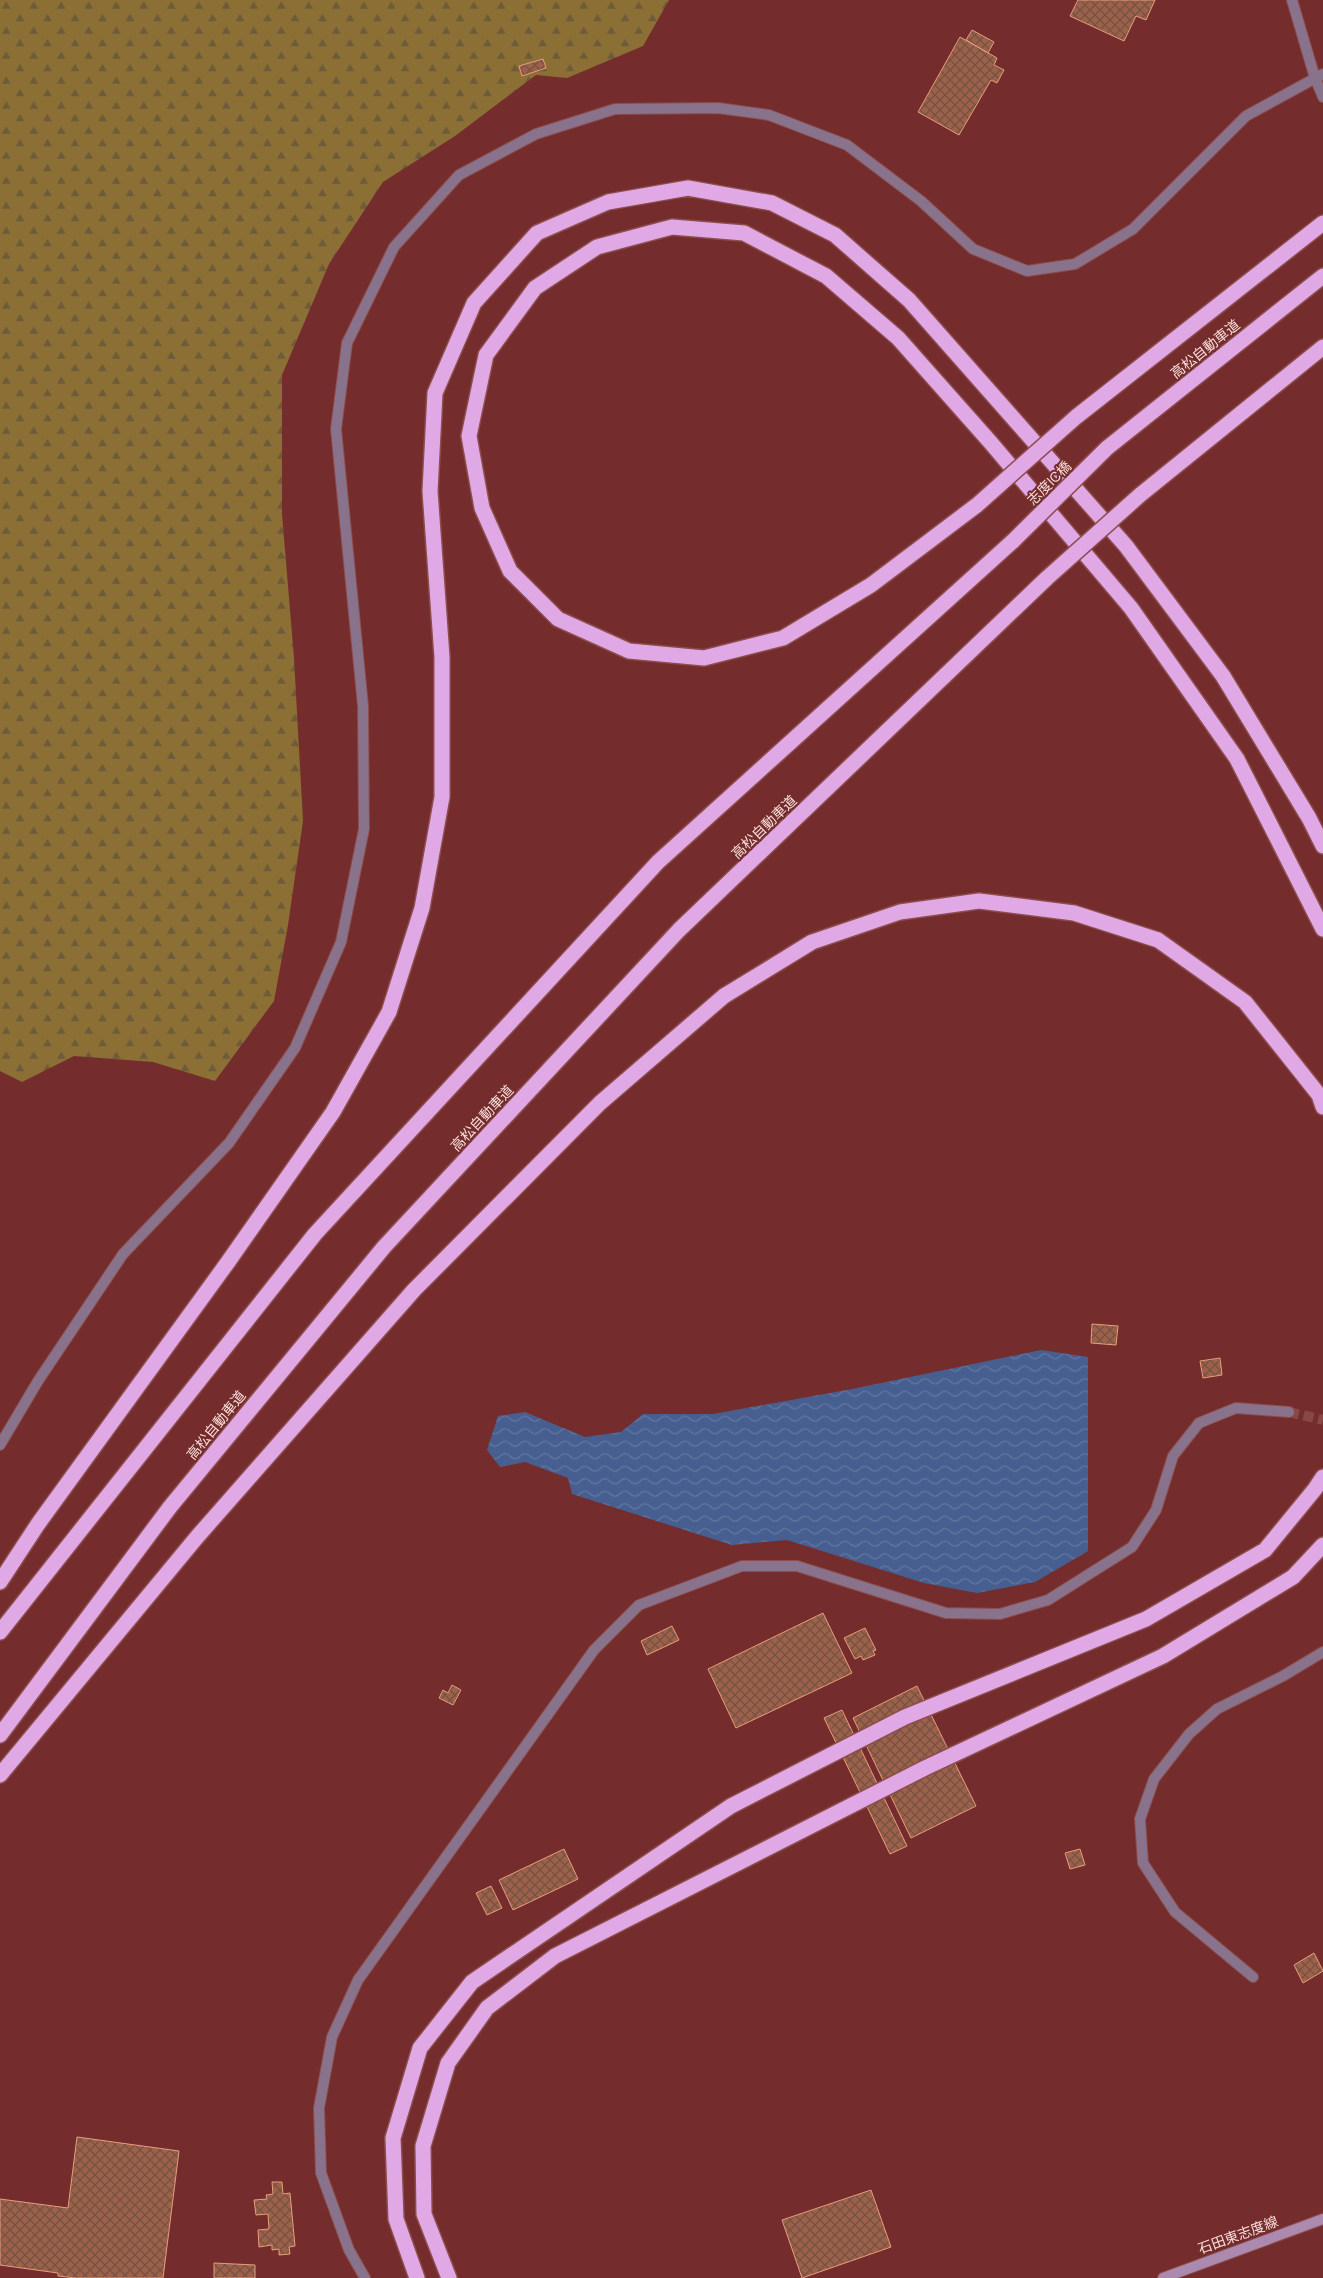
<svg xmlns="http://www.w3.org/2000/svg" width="1323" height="2278" font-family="'DM Sans','Noto Sans JP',sans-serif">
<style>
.forest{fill:url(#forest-firs)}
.water{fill:url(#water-waves)}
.building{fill:url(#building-cross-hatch);stroke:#e99d7d}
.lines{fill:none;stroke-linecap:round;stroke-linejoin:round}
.minor-tunnel{stroke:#884846;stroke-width:10;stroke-dasharray:10 5;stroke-linecap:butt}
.minor-casing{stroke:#8c4d4c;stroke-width:12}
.tertiary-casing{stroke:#8c4d4c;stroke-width:12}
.secondary-casing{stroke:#8c4d4c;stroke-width:12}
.motorway-casing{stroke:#8c4d4c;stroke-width:18}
.minor{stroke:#89728b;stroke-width:10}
.tertiary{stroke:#89728b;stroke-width:10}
.secondary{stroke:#ac89af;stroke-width:10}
.motorway{stroke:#e0a9e5;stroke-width:15}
.motorway-bridge-casing{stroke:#8c4d4c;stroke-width:18;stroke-linecap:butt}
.motorway-bridge{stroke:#e0a9e5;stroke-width:15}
.labels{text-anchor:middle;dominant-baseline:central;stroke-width:4;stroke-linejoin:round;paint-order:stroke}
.street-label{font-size:14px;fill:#fadedc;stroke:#742d2c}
</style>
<defs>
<pattern id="forest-firs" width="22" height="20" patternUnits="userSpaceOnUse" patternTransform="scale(1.25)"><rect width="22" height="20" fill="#8b6f34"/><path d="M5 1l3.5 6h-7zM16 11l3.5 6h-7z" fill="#6e5b3a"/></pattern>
<pattern id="water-waves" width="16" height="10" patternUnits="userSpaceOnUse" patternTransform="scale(1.25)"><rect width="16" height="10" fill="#475f90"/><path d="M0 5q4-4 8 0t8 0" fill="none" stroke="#62769f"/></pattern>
<pattern id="building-cross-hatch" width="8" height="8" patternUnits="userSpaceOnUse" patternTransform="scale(1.25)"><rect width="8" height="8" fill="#9c6148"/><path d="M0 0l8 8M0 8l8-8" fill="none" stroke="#745245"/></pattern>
</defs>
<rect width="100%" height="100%" fill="#742d2c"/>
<path class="forest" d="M0 0H669L643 46 567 78 536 75 455 136 383 182 329 264 282 375V514L294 658 303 821 288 925 274 1001 215 1081 153 1062 74 1056 22 1082 0 1071Z"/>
<path class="water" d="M1041 1350 1088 1357V1551L1035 1582 977 1593 924 1583 787 1540 732 1545 572 1494 568 1478 525 1462 500 1467 487 1450 498 1416 525 1412 585 1437 621 1432 643 1414H713L852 1389Z"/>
<path class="building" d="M1078 0H1155L1146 20 1136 16 1124 41 1070 16Z
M972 30 994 42 988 53 966 40Z
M960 37 997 58 994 65 1004 70 997 83 991 80 959 135 918 112Z
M543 59 546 68 522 76 519 66Z
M1092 1324 1118 1326 1116 1345 1091 1343Z
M1220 1358 1222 1375 1203 1378 1200 1361Z
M823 1613 852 1673 736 1728 708 1669Z
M672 1626 679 1640 647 1655 641 1641Z
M865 1628 876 1650 873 1651 875 1655 863 1660 861 1656 855 1659 844 1638Z
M452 1685 461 1690 453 1705 439 1698 443 1690 448 1693Z
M917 1686 976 1806 911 1838 853 1718Z
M842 1710 907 1846 890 1854 824 1718Z
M564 1849 578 1879 513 1910 499 1880Z
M1080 1849 1085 1865 1070 1869 1065 1853Z
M491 1886 502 1908 487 1915 476 1893Z
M1314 1953 1323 1971 1303 1983 1294 1965Z
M77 2137 179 2151 163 2278H76L58 2276V2273L0 2265V2199L68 2208Z
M272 2182H282L283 2194 290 2193 295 2246 289 2247 290 2254 279 2255V2249L272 2250V2245L259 2247 258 2230 269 2229 268 2214 256 2215 254 2200 267 2199 266 2195 273 2194Z
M871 2190 891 2247 802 2278 782 2220Z
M214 2263 255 2265V2278H214Z"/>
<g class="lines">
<path class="minor-tunnel" d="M1289 1412 1323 1420"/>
<defs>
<path id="minor" d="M0 1445 38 1381 123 1254 229 1143 295 1048 341 942 364 829 363 706 336 429 347 343 394 247 459 175 536 134 615 109 718 108 769 115 847 145 921 201 973 249 1027 271 1075 264 1133 229 1246 116 1323 74
M1253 1977 1175 1912 1143 1863 1140 1819 1154 1779 1189 1734 1217 1709 1283 1676 1323 1652
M365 2278 349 2250 321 2173 319 2108 332 2037 358 1980 594 1650 639 1605 742 1566H797L946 1613 1000 1614 1048 1600 1132 1547 1156 1510 1173 1456 1199 1423 1236 1408 1289 1412"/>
<path id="tertiary" d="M1292 0 1315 78 1323 97"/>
<path id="secondary" d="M1163 2278 1323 2219"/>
<path id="motorway" d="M1076 417 1323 223
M1107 448 1323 276
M1140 495 1323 347
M977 505 871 585 783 638 704 658 629 651 558 619 510 571 482 508 469 436 486 355 535 288 597 247 672 227 744 233 826 276 898 338 991 443 1131 608 1237 759 1323 929
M0 1582 38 1524 228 1262 333 1112 389 1012 422 908 442 797V657L430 491 435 393 474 303 537 233 608 202 688 188 772 203 835 235 909 300 1126 546 1223 676 1309 818 1323 846
M0 1632 315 1234 658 862 1013 541
M0 1735 170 1507 384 1247 679 930 1047 578
M0 1775 197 1537 414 1290 600 1103 724 996 812 942 900 912 979 901 1074 913 1158 940 1245 1002 1319 1095 1323 1107
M417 2278 396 2219 393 2138 420 2048 472 1982 731 1806 905 1717 1146 1619 1265 1550 1315 1489 1323 1477
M449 2278 424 2214 423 2146 448 2063 487 2008 555 1956 925 1768 1163 1656 1293 1577 1323 1545"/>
</defs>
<use href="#minor" class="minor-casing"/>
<use href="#tertiary" class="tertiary-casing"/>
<use href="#secondary" class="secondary-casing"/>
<use href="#motorway" class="motorway-casing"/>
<use href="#minor" class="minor"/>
<use href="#tertiary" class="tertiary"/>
<use href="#secondary" class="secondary"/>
<use href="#motorway" class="motorway"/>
<defs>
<path id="motorway-bridge" d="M977 505 1076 417
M1013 541 1107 448
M1047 578 1140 495"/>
</defs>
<use href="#motorway-bridge" class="motorway-bridge-casing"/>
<use href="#motorway-bridge" class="motorway-bridge"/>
</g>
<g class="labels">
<g class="street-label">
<text transform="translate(1205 349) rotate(-39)">高松自動車道</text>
<text transform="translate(1049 483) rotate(-45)">志度IC橋</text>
<text transform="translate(764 827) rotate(-44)">高松自動車道</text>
<text transform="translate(482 1118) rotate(-47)">高松自動車道</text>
<text transform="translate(216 1425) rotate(-51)">高松自動車道</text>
<text transform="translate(1238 2235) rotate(-20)">石田東志度線</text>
</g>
</g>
</svg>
